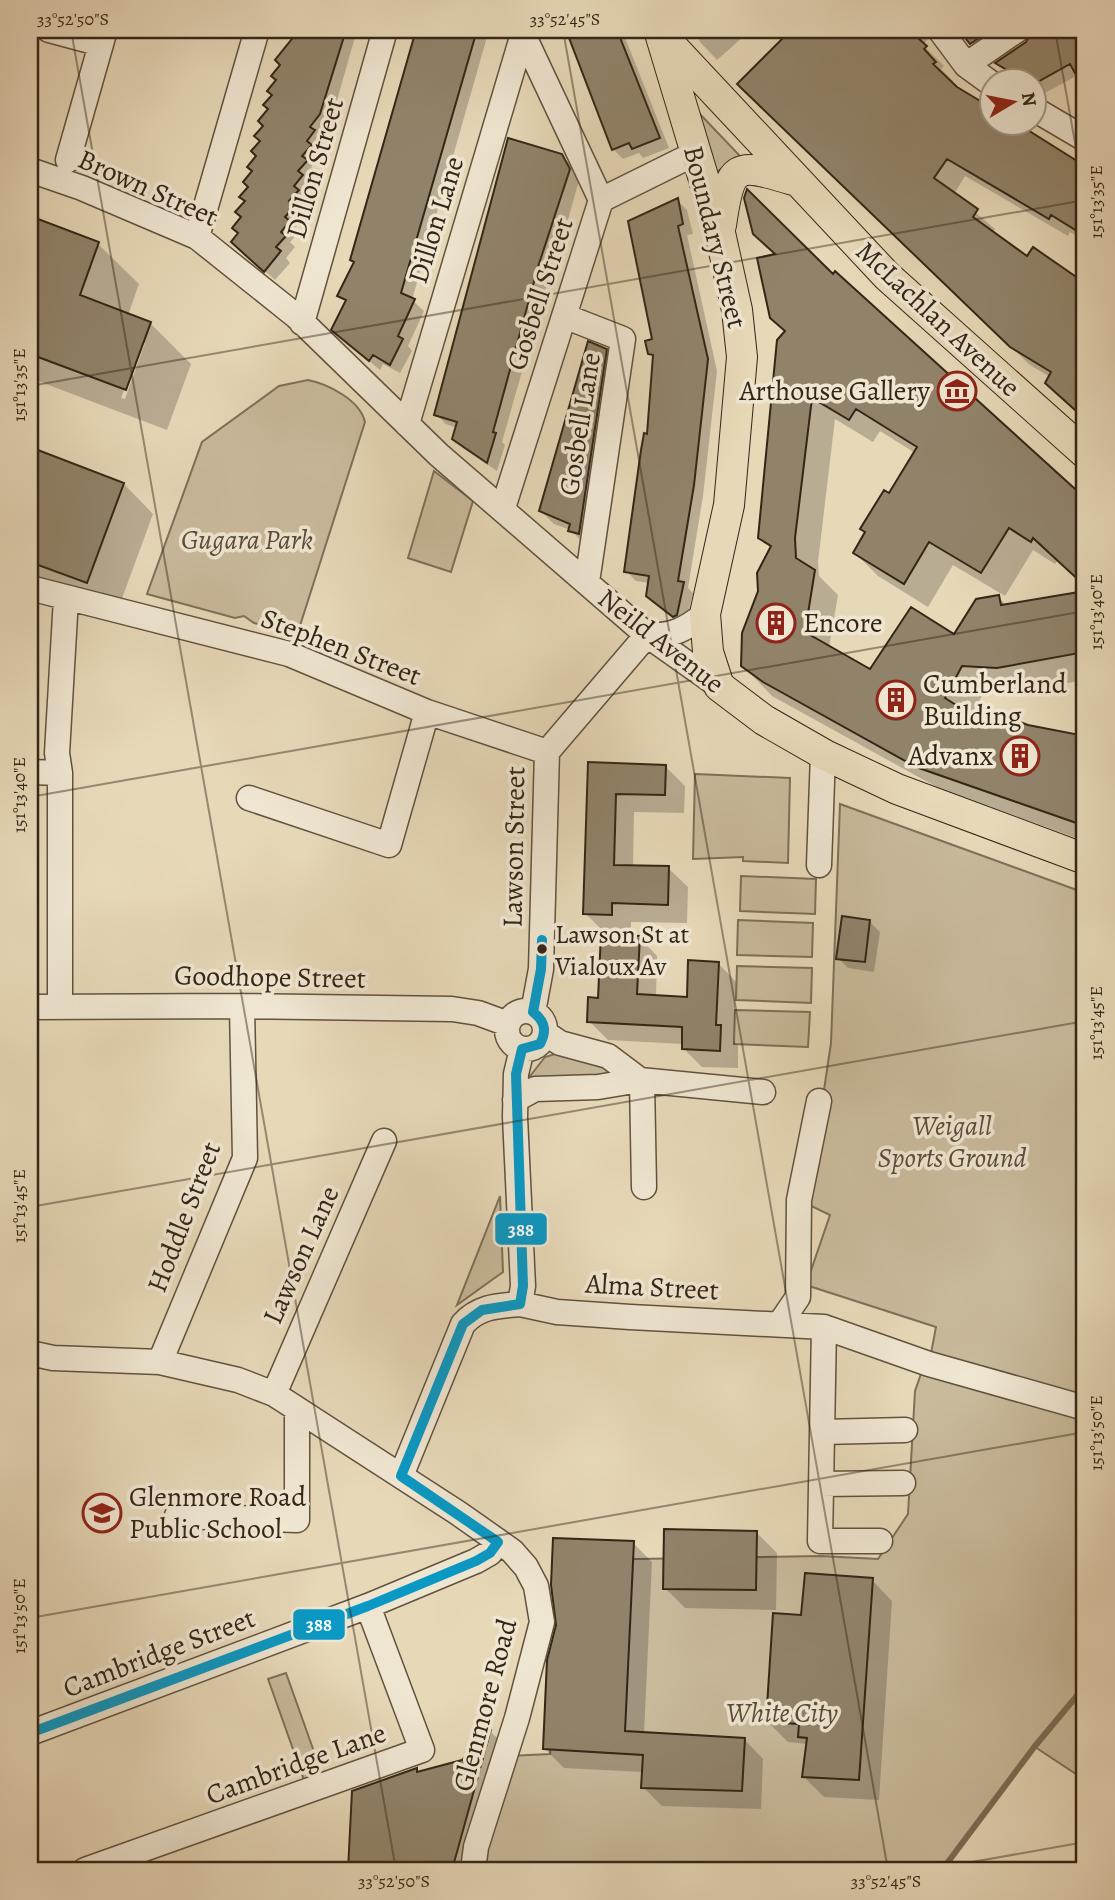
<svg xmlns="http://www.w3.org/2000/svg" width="1115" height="1900" font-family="Alegreya,serif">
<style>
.green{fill:#c9ba9c;stroke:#7e7059;stroke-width:2}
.shadow{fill:#0003;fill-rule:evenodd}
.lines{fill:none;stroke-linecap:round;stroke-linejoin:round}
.stream{stroke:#7b6c56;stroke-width:6}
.building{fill:#91836a;stroke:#342616;stroke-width:2}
.minor-casing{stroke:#61523e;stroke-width:27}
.major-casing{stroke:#342616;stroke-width:32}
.minor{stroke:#efe6d1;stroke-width:24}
.major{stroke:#e7d8b8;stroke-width:30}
.bus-1-casing{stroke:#efe6d1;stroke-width:16}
.bus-1{stroke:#0a98c4;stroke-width:10}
.ticks{fill:none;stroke:#342616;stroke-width:2;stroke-opacity:0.45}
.bus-dot{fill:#342616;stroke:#efe6d1;stroke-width:2.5}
.labels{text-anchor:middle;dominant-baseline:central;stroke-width:7;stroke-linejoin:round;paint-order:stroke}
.bus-label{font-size:26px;fill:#342616;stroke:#efe6d1;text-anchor:start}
.street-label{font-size:28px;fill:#342616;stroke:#efe6d1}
.poi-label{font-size:28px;fill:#342616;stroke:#efe6d1;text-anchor:start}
.park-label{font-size:28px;font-style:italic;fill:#594b38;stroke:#efe6d1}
.line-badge{stroke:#efe6d1;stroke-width:2.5}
.badge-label{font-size:19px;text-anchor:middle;font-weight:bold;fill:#fff}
.neatline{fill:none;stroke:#342616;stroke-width:2.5}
.ticks-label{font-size:18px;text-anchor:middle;fill:#342616}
</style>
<rect width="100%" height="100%" fill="#e7d8b8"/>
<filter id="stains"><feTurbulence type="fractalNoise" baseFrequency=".00286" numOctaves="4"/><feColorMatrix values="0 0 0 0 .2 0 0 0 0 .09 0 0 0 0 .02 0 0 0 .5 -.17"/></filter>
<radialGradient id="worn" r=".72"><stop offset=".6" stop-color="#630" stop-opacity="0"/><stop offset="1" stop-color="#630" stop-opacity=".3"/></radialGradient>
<path class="green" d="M698 112 740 156 715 173Z
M308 380C328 384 360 400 365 422L297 635 254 623 244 616 235 618 147 594 202 442 279 386Z
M434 471 473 501 451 572 408 558Z
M695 774 790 778 788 863 743 861V857L693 859Z
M840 804 1085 893V1780L1035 1747 944 1870H483L506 1756 550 1754 571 1560 821 1556 878 1559 908 1514 915 1391 922 1371 929 1364 936 1327 806 1285 830 1215 807 1204 831 1043Z
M741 876 816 879 815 914 740 911Z
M738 920 813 923 812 957 737 955Z
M737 966 812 968 811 1003 736 1000Z
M735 1010 810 1012 808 1047 734 1044Z
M565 1051 623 1074 527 1080 545 1057Z
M500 1196 503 1272 457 1305Z
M286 1673 322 1774 304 1780 268 1679Z"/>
<path class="shadow" d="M293 30H357L330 125 319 137 324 142 316 151 320 156 311 167 316 172 308 182 312 186 303 197 307 202 298 212 303 217 295 228 299 232 290 242 295 247 286 258 290 263 275 280 243 252 240 234 265 126Z
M418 30H489L412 300 424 311 408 346 412 351 400 373 383 364 380 370 344 340 346 302 340 295 355 263 352 259Z
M567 30H622L669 148 643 158 639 153 623 159 613 149Z
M695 30H751L717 60 700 42Z
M793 30H919L928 39 923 45 944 66 941 69 953 81 951 83 992 111V122H1012L1085 168V241L1070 232 1068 236 965 176 954 194 995 229 992 233 1027 258 1033 250 1085 284V419L1065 401 1050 377 1030 365 739 84Z
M961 30H1015L981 53Z
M1033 30H1085V87L1078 75 1043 94 1034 89V80H1020L998 63 1032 38Z
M562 156 573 167 579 180 568 220 565 219 502 442 505 445 497 471 464 449 454 439 457 428 446 424 436 414Z
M677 200 687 210 693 234 687 235 717 371 703 496 688 588 693 593 685 626 648 596 650 583 636 581 626 571 649 436 655 359 650 353Z
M30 217 98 244 139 284 128 315 150 323 191 364 167 430 30 378ZM142 343H145L125 399 121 398Z
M835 274 1085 500V586L1058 560 1055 564 1033 550 1005 596 953 565 928 607 878 576 855 553 915 453 880 431 873 442 835 419 818 562 819 576 838 595 829 648 871 671 955 636 998 597 1007 606 1085 593V680L1021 691 986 689 970 717 1085 737V841L942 790 772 696 748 671 742 658 771 549 760 537Z
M606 350 619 363 583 543 571 530 554 524 541 511Z
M30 449 124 484 153 514 117 612 30 579Z
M589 764 665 766 685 786 684 813 634 812 633 867 668 868 688 887 687 923 631 922V933H608V936L585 913Z
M869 921 880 932 874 972 848 968 838 958Z
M639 937 657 956 656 997 689 999 718 963 736 982 734 1041 738 1046V1068L702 1067 683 1048V1044L608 1040 589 1021Z
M756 1532 777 1553 776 1610 685 1608 665 1588Z
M633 1543 652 1562 644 1734 744 1739 763 1759 761 1809 662 1806 643 1787V1772L564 1768 545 1749Z
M872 1580 892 1601 879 1800 824 1797 804 1777 808 1744 788 1742 768 1722 803 1617Z
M491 1732 511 1751 477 1870H349L354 1792 417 1770 420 1773 463 1762Z"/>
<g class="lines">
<path class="stream" d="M942 1870 1035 1746 1085 1686"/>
</g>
<path class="building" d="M296 30H346L320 114 310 127 315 130 307 141 312 145 302 156 308 160 298 171 303 175 294 186 299 190 289 201 295 206 285 217 290 221 281 232 286 236 276 247 281 251 264 272 231 242 238 233 232 228 241 217 235 212 245 201 239 197 248 187 243 182 252 171 247 167 256 156 251 151 260 141 254 136 263 126 258 121 268 109 263 105 272 95 267 91 276 80 271 76 280 65 275 60 295 35Z
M416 30H477L401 293 415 299 398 336 403 339 390 365 373 355 369 361 331 330 346 300 337 296 354 262 350 260Z
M566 30H617L660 138 632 149 629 143 612 150Z
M791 30H909L927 46 924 49 936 62 933 64 957 87 992 108V122H1015L1085 166V236L1051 215 1049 219 947 159 934 178 978 209 973 217 1027 256 1033 247 1085 283V419L1045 383 1051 372 1010 347 737 84Z
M959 30H991L970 44Z
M1032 30H1085V91L1070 64 1034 84V80H1024L995 63 1026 42Z
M508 138 562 154 570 169 538 267 493 432 496 433 487 463 452 439 457 422 434 415Z
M747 189 833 274 835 271 1085 498V586L1033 538 1031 542 1009 528 981 573 929 542 904 584 853 553 865 532 860 529 884 490 889 493 917 447 856 409 849 420 812 398 795 538 796 558 815 570 805 632 870 669 911 607 954 634 976 599 999 595 1001 605 1085 591V652L997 668 962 666 945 698 975 717 980 707 1028 725 1085 736V826L916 767 763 682 741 666 742 633 758 591 757 573 771 546 758 538 777 340 785 331 770 318 757 258 775 254 753 234 744 198Z
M678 198 683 224 678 226 708 359 694 485 678 581 684 582 677 615 673 617 646 596 649 576 624 572 641 450 644 433 647 434 653 355 648 354 645 341 652 339 628 221Z
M30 216 99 242 80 295 151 322 126 390 30 354Z
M588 341 607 349 579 534 568 531 570 524 539 511Z
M30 447 124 483 87 583 30 562Z
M588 762 666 765 665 795 616 794 614 865 669 866 668 905 612 903V915L583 914Z
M842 916 870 920 865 962 836 959Z
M601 934 640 936 637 994 687 997 688 960 719 962 716 1025H721L720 1051 682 1049V1027L587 1022 588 997 598 998Z
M664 1529 757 1531 756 1590 663 1589Z
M553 1538 634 1541 625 1731 745 1738 742 1791 641 1788 643 1755 543 1749 547 1660 556 1625 551 1585Z
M805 1573 873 1578 859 1780 802 1777 807 1738 798 1737 799 1724 766 1722 773 1613 801 1615Z
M491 1729 452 1870H348L352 1791 417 1768V1772L462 1760Z"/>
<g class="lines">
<defs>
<path id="minor" d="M49 30 101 44
M521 30 601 200
M940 30 966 65 992 84
M966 65 1017 30
M1034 109 1085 139
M68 160 105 30
M30 170 82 188 197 237 296 316 439 455 647 635 719 686
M197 237 257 30
M564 316 623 339 587 582
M302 323 385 30
M407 424 523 34
M503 508 601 200 696 153
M30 588 289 654 427 712 547 752
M647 635C672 637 686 629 705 614
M30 772 60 773
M249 798 389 845 427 712
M819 865 823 754
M30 1007 242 1006 452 1009 478 1013 508 1024
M60 1007V773L57 753 66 598
M507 1030a19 19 0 1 1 38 0a19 19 0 1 1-38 0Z
M533 1012 541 969 547 752 647 635
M545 1033 560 1043 608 1056 640 1080
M642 1081 644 1187
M515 1100 535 1089 598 1087 640 1080 763 1092
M520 1304 557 1312 630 1317 824 1327 929 1364 1085 1408
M781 1322 798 1297 799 1200 819 1101
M824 1327 820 1541H880
M30 1353 53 1358 160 1362 238 1380 274 1394 458 1513 512 1551 526 1567 536 1586 542 1622 517 1718 476 1847 473 1870
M160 1362 245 1158 242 1006
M274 1394 384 1141
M822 1432 905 1430
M401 1476 463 1324C479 1306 498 1306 520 1304L523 1286 515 1117 516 1074 522 1049
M821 1484 903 1483
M177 1516 297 1520V1410
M30 1733 368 1606 476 1561 490 1553 498 1542
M85 1870 422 1750 368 1606"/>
<path id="major" d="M659 30 720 233 737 310 742 357 729 505 705 614 708 652 719 686 764 720 825 755 897 789 1085 859
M666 40 887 276 1085 453
M721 225C730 163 735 162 793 180"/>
</defs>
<use href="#minor" class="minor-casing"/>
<use href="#major" class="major-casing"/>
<use href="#minor" class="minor"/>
<use href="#major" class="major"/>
<defs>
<path id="bus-1" d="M30 1733 368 1606 476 1561 490 1553 498 1542 401 1476 463 1324 482 1310 520 1304 523 1286 516 1074 522 1049 540 1044C547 1031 545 1021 533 1012L541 969 542 940"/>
</defs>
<use href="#bus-1" class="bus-1-casing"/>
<use href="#bus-1" class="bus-1"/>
</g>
<path class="ticks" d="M71 30 396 1870M563 30 888 1870M1055 30 1085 199M30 386 1085 200M30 797 1085 611M30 1207 1085 1021M30 1618 1085 1432M927 1870 1085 1842"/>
<defs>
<symbol id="museum-ring" viewBox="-11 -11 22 22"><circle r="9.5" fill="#efe6d1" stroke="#8f2418" stroke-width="1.5"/><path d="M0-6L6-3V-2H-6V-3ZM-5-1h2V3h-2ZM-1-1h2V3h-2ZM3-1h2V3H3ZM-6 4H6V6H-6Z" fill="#8f2418"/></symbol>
<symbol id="building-ring" viewBox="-11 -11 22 22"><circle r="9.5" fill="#efe6d1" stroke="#8f2418" stroke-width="1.5"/><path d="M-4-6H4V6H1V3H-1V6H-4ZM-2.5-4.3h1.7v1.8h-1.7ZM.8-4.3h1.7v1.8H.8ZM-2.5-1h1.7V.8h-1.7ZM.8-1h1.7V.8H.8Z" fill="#8f2418"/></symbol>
<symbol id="school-ring" viewBox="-11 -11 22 22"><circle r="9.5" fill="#efe6d1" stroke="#8f2418" stroke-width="1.5"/><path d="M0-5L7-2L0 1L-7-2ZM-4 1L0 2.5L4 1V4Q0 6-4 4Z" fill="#8f2418"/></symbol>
</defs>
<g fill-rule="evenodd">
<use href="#museum-ring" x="935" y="369" width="44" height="44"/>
<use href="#building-ring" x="754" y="601" width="44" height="44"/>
<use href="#building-ring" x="874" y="678" width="44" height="44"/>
<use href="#building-ring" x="998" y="734" width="44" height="44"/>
<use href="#school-ring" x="80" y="1491" width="44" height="44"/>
</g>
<circle class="bus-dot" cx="542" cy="949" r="6"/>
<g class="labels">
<g class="bus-label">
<text x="555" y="934">Lawson St at<tspan x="555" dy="32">Vialoux Av</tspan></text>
</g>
<g class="street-label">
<text transform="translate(315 168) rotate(-74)">Dillon Street</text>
<text transform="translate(148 188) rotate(24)">Brown Street</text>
<text transform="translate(436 220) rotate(-73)">Dillon Lane</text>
<text transform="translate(715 237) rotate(76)">Boundary Street</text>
<text transform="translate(540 294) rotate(-72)">Gosbell Street</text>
<text transform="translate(938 319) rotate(43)">McLachlan Avenue</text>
<text transform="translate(580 424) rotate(-81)">Gosbell Lane</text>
<text transform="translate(661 641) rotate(38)">Neild Avenue</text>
<text transform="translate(341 647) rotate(21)">Stephen Street</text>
<text transform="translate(514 847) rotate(-89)">Lawson Street</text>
<text transform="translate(270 977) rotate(1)">Goodhope Street</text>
<text transform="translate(184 1217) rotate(-69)">Hoddle Street</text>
<text transform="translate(301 1255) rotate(-66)">Lawson Lane</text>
<text transform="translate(652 1287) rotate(3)">Alma Street</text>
<text transform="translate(159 1653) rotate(-21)">Cambridge Street</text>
<text transform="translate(485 1705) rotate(-75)">Glenmore Road</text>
<text transform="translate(296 1764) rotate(-20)">Cambridge Lane</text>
</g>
<g class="poi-label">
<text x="930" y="391" text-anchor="end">Arthouse Gallery</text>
<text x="803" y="623">Encore</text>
<text x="923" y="684">Cumberland<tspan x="923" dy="32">Building</tspan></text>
<text x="993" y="756" text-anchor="end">Advanx</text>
<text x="129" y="1497">Glenmore Road<tspan x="129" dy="32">Public School</tspan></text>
</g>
<g class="park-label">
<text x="247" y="540">Gugara Park</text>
<text x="952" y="1126">Weigall<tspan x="952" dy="32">Sports Ground</tspan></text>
<text x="782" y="1713">White City</text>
</g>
</g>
<g class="line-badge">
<rect x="494" y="1212" width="54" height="34" rx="7" fill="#0a98c4"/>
<rect x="292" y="1608" width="54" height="33" rx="7" fill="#0a98c4"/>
</g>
<g class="badge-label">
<text x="521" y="1236">388</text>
<text x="319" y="1631">388</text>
</g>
<rect width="1115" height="1900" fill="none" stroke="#e7d8b8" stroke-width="77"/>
<g transform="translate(1013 102) rotate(80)"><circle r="33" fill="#efe6d1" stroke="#a49986" stroke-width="2"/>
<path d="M0-5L12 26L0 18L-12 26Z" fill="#8f2418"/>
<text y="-10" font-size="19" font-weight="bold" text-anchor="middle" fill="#342616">N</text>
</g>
<rect x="38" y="38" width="1038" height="1824" class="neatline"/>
<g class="ticks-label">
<text x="73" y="25">33°52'50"S</text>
<text x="565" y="25">33°52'45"S</text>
<text transform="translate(1096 202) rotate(-90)" y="6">151°13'35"E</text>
<text transform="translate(19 385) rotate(-90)" y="6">151°13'35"E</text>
<text transform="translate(1096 612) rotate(-90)" y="6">151°13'40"E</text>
<text transform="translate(19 795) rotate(-90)" y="6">151°13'40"E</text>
<text transform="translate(1096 1023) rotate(-90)" y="6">151°13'45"E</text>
<text transform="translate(19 1206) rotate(-90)" y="6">151°13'45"E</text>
<text transform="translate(1096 1433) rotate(-90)" y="6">151°13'50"E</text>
<text transform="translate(19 1616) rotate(-90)" y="6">151°13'50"E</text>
<text x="394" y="1887">33°52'50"S</text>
<text x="886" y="1887">33°52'45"S</text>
</g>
<rect width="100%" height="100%" filter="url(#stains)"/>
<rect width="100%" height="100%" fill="url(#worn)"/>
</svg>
